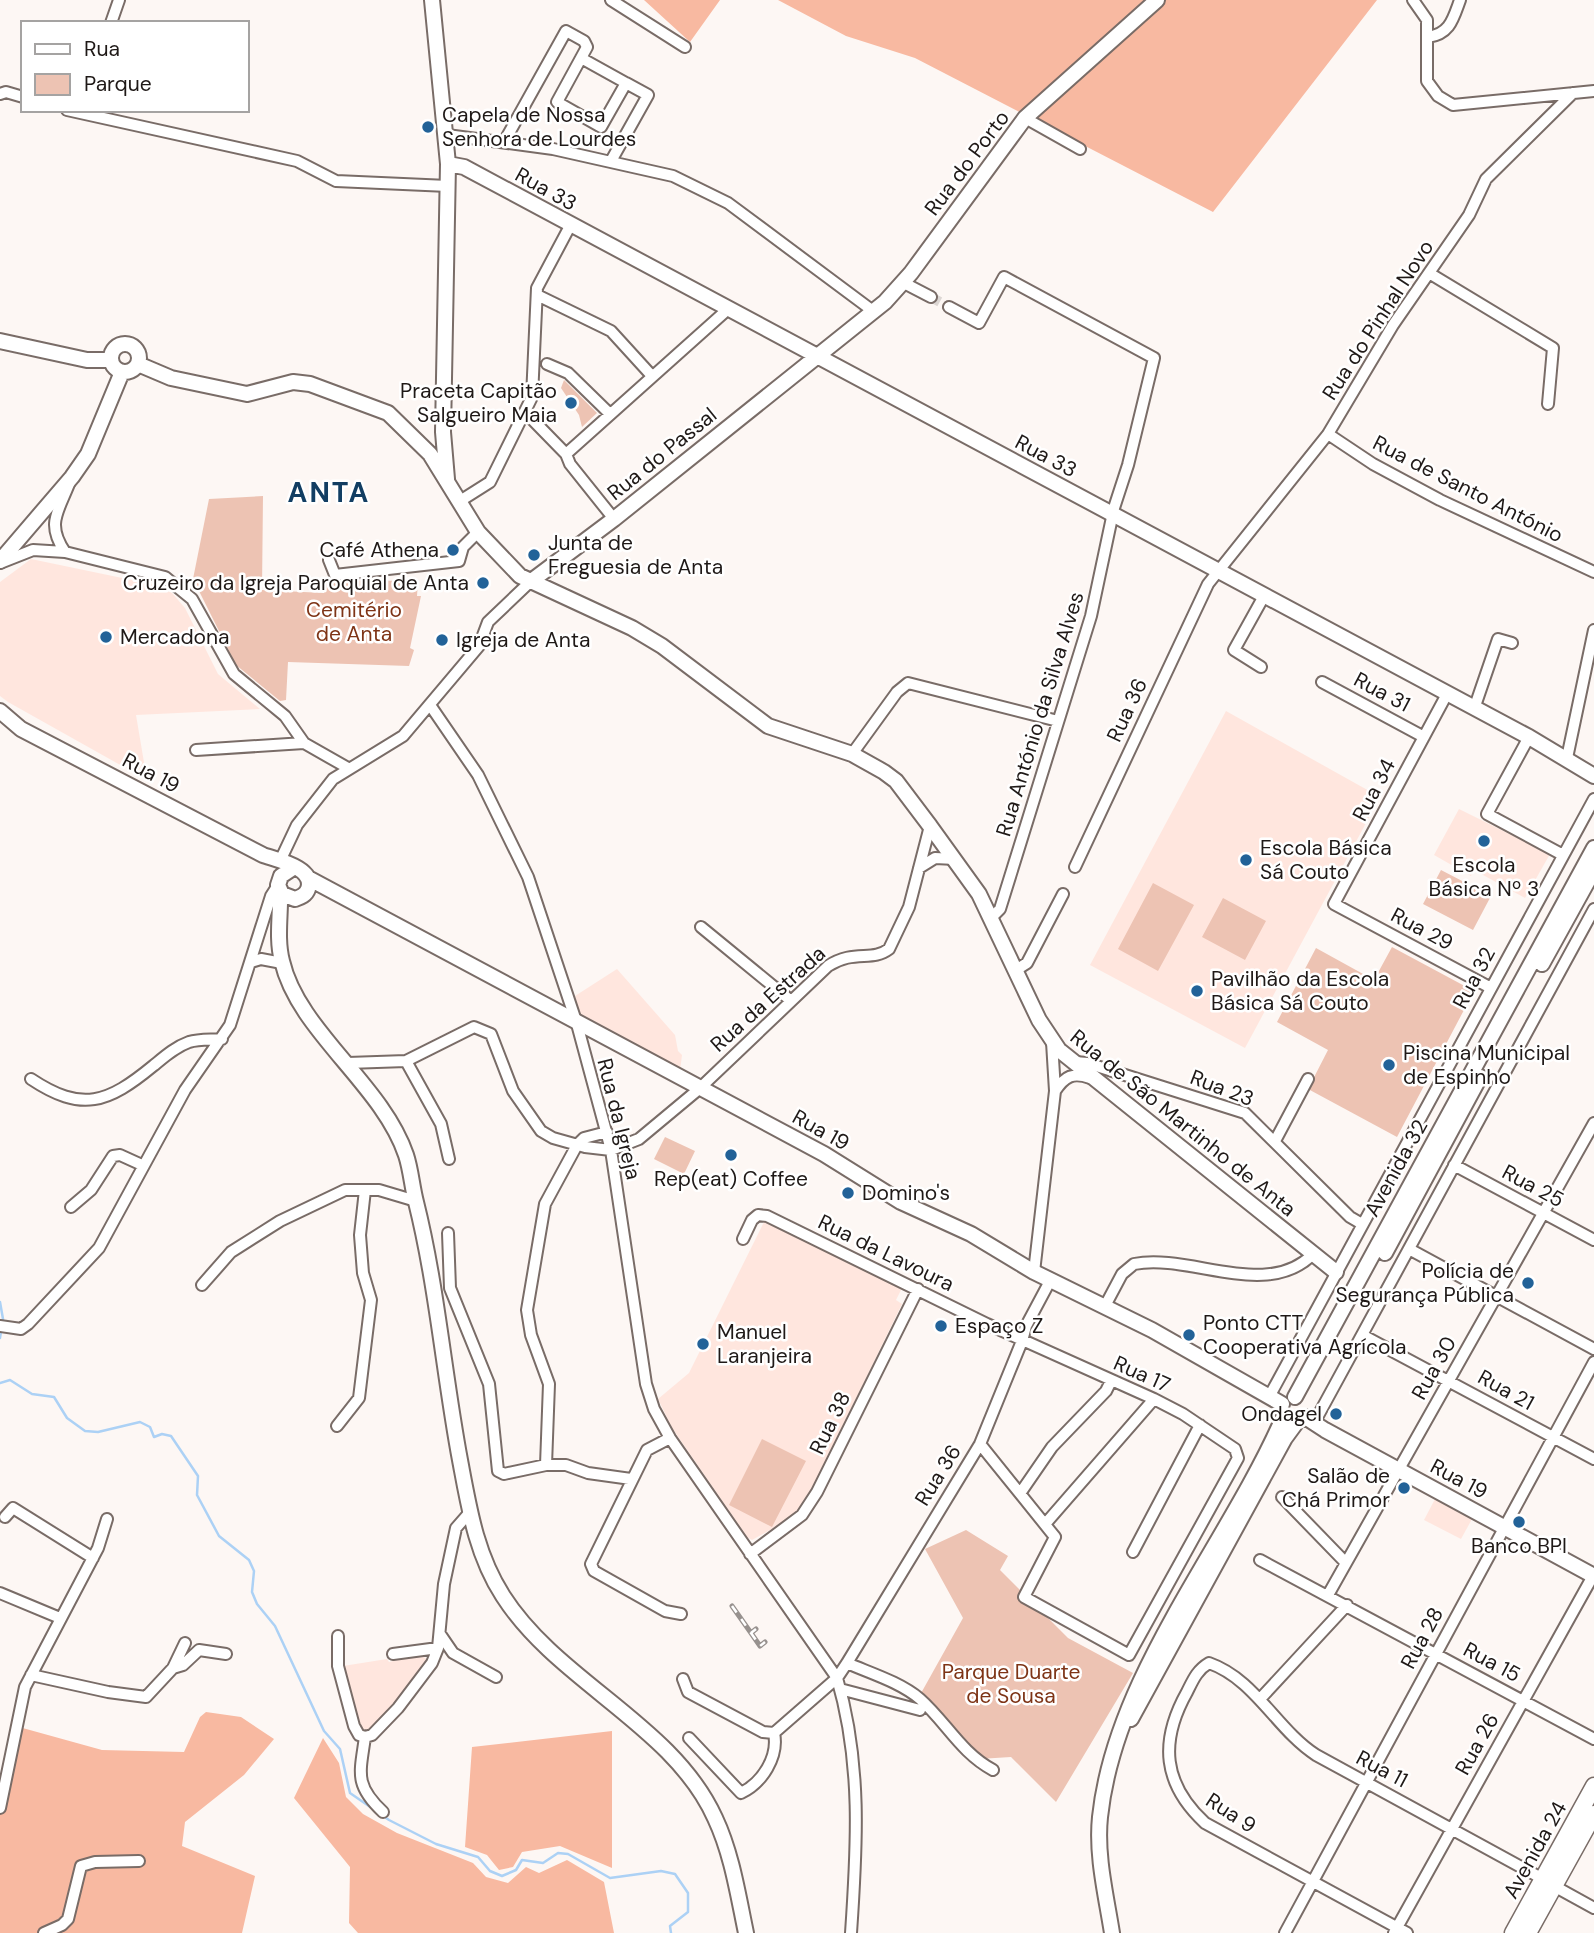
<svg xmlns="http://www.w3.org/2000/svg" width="1594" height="1933" font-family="'DM Sans',sans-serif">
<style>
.built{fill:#ffe6de}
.green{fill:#edc3b3}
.forest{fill:#f8b9a1}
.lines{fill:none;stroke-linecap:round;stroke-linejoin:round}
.stream{stroke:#acd1f5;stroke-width:2.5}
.street-tunnel{stroke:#dcd6d3;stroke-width:10;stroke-dasharray:10 5;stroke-linecap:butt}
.street-casing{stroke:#796c67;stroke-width:14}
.secondary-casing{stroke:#796c67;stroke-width:18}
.primary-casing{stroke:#796c67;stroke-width:19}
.street{stroke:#fff;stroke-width:10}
.secondary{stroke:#fff;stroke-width:14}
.primary{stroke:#fff;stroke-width:16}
.rail-casing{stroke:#97918e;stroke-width:5}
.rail{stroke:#fff;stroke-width:2.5;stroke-dasharray:8;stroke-linecap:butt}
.poi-dot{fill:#226298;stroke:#fff;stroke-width:2.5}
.labels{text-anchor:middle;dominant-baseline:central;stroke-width:5;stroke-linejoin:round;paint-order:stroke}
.poi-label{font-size:21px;fill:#1f1917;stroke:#fff;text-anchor:start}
.street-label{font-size:21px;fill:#1f1917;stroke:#fff}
.park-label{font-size:21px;fill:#7e3416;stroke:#fff}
.district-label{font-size:28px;font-weight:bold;letter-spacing:2px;fill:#123e63;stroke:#fff}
</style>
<rect width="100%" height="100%" fill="#fdf7f4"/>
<path class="built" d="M31 559 151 584 172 593 185 608 218 674 260 709 136 715 147 780 8 702 0 696V582Z
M1226 711 1380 797 1245 1048 1090 965Z
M1459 809 1550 854 1525 898 1474 870 1471 876 1434 855Z
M617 969 675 1035 678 1051 682 1055 680 1071 580 1016 575 996Z
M764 1222 896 1285 901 1290 896 1300 902 1304 809 1496 795 1516 752 1540 747 1537 672 1428 658 1399 689 1373Z
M1435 1499 1472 1519 1461 1539 1424 1520Z
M420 1654 429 1661 409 1692 371 1732 363 1735 343 1666 387 1659 389 1662Z"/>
<path class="green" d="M564 380 597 413 582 427 579 415 561 388Z
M263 496 262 590 324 593 325 580 418 581 417 596H421L410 648 414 650 409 666 288 662 286 700 280 701 236 665 193 579 209 499Z
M1441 870 1491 896 1473 930 1423 904Z
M1153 883 1194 905 1158 971 1118 949Z
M1223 898 1266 921 1245 960 1202 937Z
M1392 947 1474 991 1397 1137 1308 1089 1328 1050 1277 1022 1316 948 1374 980Z
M665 1137 695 1151 684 1174 654 1159Z
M762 1439 806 1461 772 1527 729 1505Z
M966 1530 1008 1556 1000 1570 1068 1638 1133 1673 1056 1802 1011 1757 979 1759 920 1695 963 1618 925 1549Z"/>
<path class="forest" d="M644 0H720L690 42Z
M778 0H1377L1213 212 915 58 846 36Z
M206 1712 241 1717 274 1739 244 1775 185 1822 182 1846 255 1876 242 1933H0V1791L19 1727 102 1750 184 1752 200 1717Z
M612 1731V1868L560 1846 522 1852 513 1867 499 1870 487 1855 465 1847 472 1747Z
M323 1738 339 1763 346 1797 363 1814 397 1833 473 1863 486 1877 508 1883 526 1867 539 1873 567 1860 604 1882 614 1933H358L349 1923 350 1867 294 1798Z"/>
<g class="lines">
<path class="stream" d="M0 1302 3 1319
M0 1338 1 1331
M0 1383 10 1380 32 1394 54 1397 67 1418 85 1431 98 1432 140 1422 150 1427 154 1437 162 1434 171 1436 198 1476 197 1495 219 1536 249 1560 254 1571 252 1592 257 1604 275 1626 324 1731 340 1749 350 1793 389 1820 436 1844 478 1857 490 1871 502 1876 516 1870 522 1860 543 1863 558 1853 568 1854 610 1878 661 1871 675 1874 688 1893V1912L670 1926 671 1933"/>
<path class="street-tunnel" d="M931 297 949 307"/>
<defs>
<path id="street" d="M611 0 685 47
M1413 0 1427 20V81L1438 96 1453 105 1594 91
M111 23 119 0
M1428 37C1450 34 1453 19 1460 0
M581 58 626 83
M0 94 6 92 23 97
M67 110 297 161 336 181 448 186
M1025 118 1080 149
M447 135 553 149 673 176 728 203 873 311
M504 142 566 31 584 41 587 47 557 102 601 127 626 83 648 95 611 161
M1429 273 1553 348 1548 404
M904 283 931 297
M537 295 611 331 652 376
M949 307 979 323 1004 277 1154 358 1128 465 1114 508 1091 616 1000 909 992 917
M547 364 568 373 610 414
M525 412 566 454 570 464 614 519
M1328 434 1373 464 1440 500 1594 572
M566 454 727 310
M460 501 490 482 532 397 537 288 570 226
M65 552C46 524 58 512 69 484
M329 560 335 575 459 561 463 547 478 532
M0 563 33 550 65 552 165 577 192 599 234 674 285 716 304 743
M1261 667 1234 650 1264 596
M1322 682 1424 737
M1447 694 1334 904 1491 988
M430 705 478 775 528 877 577 1024 611 1150 646 1384 654 1409 670 1438 837 1678C862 1763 857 1846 851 1933
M1474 709 1498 639 1512 643
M1529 737 1487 814 1563 855
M196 750 304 743 348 768
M852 754 897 692 908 683 1058 721
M1567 758 1594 630
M280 861 297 825 333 779 403 736 479 646 488 622 530 582
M1075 867 1208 584 1328 434 1393 325 1469 215 1486 179 1573 93
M919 868 935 858 955 859
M701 927 790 1000
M251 962 261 959 282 963
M1016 970 1027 963 1063 894
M406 1061 441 1124 449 1159
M1075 1062 1087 1063 1245 1113 1350 1217 1362 1224
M348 1063 406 1061 474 1027 491 1034 513 1091 541 1131 553 1138 585 1147 611 1150 639 1139 699 1089 828 966C854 949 872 962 889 949L909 907 930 826
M31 1079C82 1113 108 1103 153 1066 164 1057 175 1047 189 1042 199 1039 211 1040 222 1039
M1055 1091C1065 1076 1073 1072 1090 1078
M1275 1141 1308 1079
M1454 1165 1594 1240
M71 1207 91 1190 113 1156 120 1155 142 1165
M448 1233 450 1288 489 1384 498 1471 504 1474 546 1465H566L588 1473 631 1479
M743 1239 752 1220 758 1215 767 1216 987 1324 1154 1399 1183 1414 1235 1449 1238 1458 1129 1655 1024 1597 1055 1537 980 1444
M1409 1249 1594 1349
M1034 1272 1055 1091 1052 1042
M202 1285 231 1252 280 1221 345 1190H379L416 1201
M1105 1306 1122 1274 1134 1264C1190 1253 1266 1300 1312 1255
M0 1326 21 1329 28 1324 99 1248 185 1090 230 1025 271 896 278 885
M1362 1335 1594 1459
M1269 1397 1594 799
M1314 1423 1594 909
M337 1426 359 1398 364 1357 371 1300 363 1273 360 1235 365 1190
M670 1438 647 1450 591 1564 594 1571 665 1611 681 1614
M546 1465 549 1384 531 1335 527 1310 545 1204 577 1145 584 1138 607 1132
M1021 1492 1052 1447 1106 1391 1111 1381
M1282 1497 1346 1563
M5 1517 13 1508 93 1558
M1046 1523 1154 1399
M1133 1552 1200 1425
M750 1554 802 1515 817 1492 918 1289
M1260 1560 1594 1739
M0 1593 60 1618
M1328 1595 1594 1123
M440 1634 453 1653 496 1677
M338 1636V1666L354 1726 359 1735 365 1737
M393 1654 438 1648
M847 1663C870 1673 900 1682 920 1699 946 1722 961 1753 993 1770
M173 1668 185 1643
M31 1675 108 1692 146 1697 173 1668 183 1665 199 1650 226 1654
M683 1679 688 1692 763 1732 774 1733 837 1678 847 1663 980 1444 1022 1341 1026 1326 1050 1281
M840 1689 920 1710
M1260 1699 1347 1605
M689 1738 741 1793C762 1783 779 1757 774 1733
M0 1808 25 1687 98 1548 107 1519
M383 1812C354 1785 360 1773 365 1737L372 1735 398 1708 432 1663 438 1648 444 1584 456 1528 470 1512
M1554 1886 1594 1908
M44 1933 62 1925 68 1919 81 1866 95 1862 139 1861
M1285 1933 1594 1362
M1394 1933 1594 1574
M1407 1933 1205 1823C1163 1784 1159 1742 1187 1692 1193 1680 1197 1670 1209 1663 1255 1679 1277 1730 1316 1755L1543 1879"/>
<path id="secondary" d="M432 0 448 164 443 432 447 479
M448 164 464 167 1529 737 1594 776
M0 341 87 360H110
M111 358a14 14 0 1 1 28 0a14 14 0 1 1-28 0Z
M138 364 171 378 247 394 293 382 310 384 388 413 430 454 478 532 520 576 632 628 662 646 768 726 852 754 884 772 896 781 930 826 979 894 1039 1020 1059 1050 1336 1272
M0 561 72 477 88 454 122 372
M530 582 614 519 885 302 911 273 1025 118 1157 0
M0 711 21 729 263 855C277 860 316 868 308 889 306 895 301 897 295 899L282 894 278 885 281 876 293 868
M308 878 824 1154 901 1202 971 1234 1034 1272 1152 1330 1282 1404
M280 890C281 913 276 938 282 961 298 1031 382 1084 406 1155 411 1170 412 1187 416 1202 437 1286 444 1375 460 1460 469 1508 476 1554 503 1596 558 1682 673 1725 715 1818 732 1854 738 1895 746 1933
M1542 964 1594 870
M1385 1253 1480 1077
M1295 1397 1594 848
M1305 1417 1325 1430 1594 1576
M1131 1719 1285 1438 1296 1423
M1112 1933C1106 1895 1096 1855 1100 1817 1115 1675 1227 1546 1283 1418"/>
<path id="primary" d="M1513 1933 1594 1786
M1528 1933 1594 1814"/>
</defs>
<use href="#street" class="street-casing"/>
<use href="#secondary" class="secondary-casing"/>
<use href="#primary" class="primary-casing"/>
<use href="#street" class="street"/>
<use href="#secondary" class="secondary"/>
<use href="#primary" class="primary"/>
<defs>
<path id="rail" d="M732 1606 751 1633 756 1629
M751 1633 760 1646 765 1642"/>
</defs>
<use href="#rail" class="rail-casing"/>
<use href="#rail" class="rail"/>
</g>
<g class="poi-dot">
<circle cx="428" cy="127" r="7"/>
<circle cx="571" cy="403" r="7"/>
<circle cx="453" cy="550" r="7"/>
<circle cx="534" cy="555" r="7"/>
<circle cx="483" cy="583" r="7"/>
<circle cx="106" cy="637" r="7"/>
<circle cx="442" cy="640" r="7"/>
<circle cx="1484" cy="841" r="7"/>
<circle cx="1246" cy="860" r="7"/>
<circle cx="1197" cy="991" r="7"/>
<circle cx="1389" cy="1065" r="7"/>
<circle cx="731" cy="1155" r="7"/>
<circle cx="848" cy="1193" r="7"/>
<circle cx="1528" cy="1283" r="7"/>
<circle cx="941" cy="1326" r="7"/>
<circle cx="1189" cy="1335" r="7"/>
<circle cx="703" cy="1344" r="7"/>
<circle cx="1336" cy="1414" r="7"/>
<circle cx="1404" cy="1488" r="7"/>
<circle cx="1519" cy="1522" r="7"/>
</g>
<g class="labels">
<g class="poi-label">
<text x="442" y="115">Capela de Nossa<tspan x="442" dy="24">Senhora de Lourdes</tspan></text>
<text x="557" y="391" text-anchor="end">Praceta Capitão<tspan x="557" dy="24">Salgueiro Maia</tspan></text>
<text x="548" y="543">Junta de<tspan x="548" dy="24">Freguesia de Anta</tspan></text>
<text x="439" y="550" text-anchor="end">Café Athena</text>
<text x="469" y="583" text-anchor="end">Cruzeiro da Igreja Paroquial de Anta</text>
<text x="120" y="637">Mercadona</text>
<text x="456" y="640">Igreja de Anta</text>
<text x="1260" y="848">Escola Básica<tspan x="1260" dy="24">Sá Couto</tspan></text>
<text x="1484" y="865" text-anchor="middle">Escola<tspan x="1484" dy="24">Básica Nº 3</tspan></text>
<text x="1211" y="979">Pavilhão da Escola<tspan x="1211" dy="24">Básica Sá Couto</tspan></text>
<text x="1403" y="1053">Piscina Municipal<tspan x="1403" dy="24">de Espinho</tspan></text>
<text x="731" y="1179" text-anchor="middle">Rep(eat) Coffee</text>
<text x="862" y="1193">Domino's</text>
<text x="1514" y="1271" text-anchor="end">Polícia de<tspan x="1514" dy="24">Segurança Pública</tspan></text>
<text x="1203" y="1323">Ponto CTT<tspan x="1203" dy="24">Cooperativa Agrícola</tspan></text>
<text x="955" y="1326">Espaço Z</text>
<text x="717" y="1332">Manuel<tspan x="717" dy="24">Laranjeira</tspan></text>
<text x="1322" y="1414" text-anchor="end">Ondagel</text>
<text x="1390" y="1476" text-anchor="end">Salão de<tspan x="1390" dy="24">Chá Primor</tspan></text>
<text x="1519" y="1546" text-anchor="middle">Banco BPI</text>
</g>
<g class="street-label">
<text transform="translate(967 163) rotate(-53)">Rua do Porto</text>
<text transform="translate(546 189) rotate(29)">Rua 33</text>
<text transform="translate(1378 320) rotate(-57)">Rua do Pinhal Novo</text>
<text transform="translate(662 454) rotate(-39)">Rua do Passal</text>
<text transform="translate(1046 456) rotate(28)">Rua 33</text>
<text transform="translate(1468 489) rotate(27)">Rua de Santo António</text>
<text transform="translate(1382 692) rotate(28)">Rua 31</text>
<text transform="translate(1127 710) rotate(-65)">Rua 36</text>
<text transform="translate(1040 714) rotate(-73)">Rua António da Silva Alves</text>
<text transform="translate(151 773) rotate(28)">Rua 19</text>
<text transform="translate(1374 790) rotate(-62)">Rua 34</text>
<text transform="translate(1422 929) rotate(28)">Rua 29</text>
<text transform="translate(1474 978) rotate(-62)">Rua 32</text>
<text transform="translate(768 999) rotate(-42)">Rua da Estrada</text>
<text transform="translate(1222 1088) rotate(21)">Rua 23</text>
<text transform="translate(619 1119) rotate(76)">Rua da Igreja</text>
<text transform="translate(1183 1123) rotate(39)">Rua de São Martinho de Anta</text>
<text transform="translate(821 1130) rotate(29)">Rua 19</text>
<text transform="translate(1396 1168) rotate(-61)">Avenida 32</text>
<text transform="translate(1533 1186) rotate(28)">Rua 25</text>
<text transform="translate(886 1253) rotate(26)">Rua da Lavoura</text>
<text transform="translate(1434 1368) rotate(-61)">Rua 30</text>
<text transform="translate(1142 1374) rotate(24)">Rua 17</text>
<text transform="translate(1506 1390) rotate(29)">Rua 21</text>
<text transform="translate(830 1423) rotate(-64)">Rua 38</text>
<text transform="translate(938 1475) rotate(-58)">Rua 36</text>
<text transform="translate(1459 1479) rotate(28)">Rua 19</text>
<text transform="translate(1422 1638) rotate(-62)">Rua 28</text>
<text transform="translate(1492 1662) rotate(28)">Rua 15</text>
<text transform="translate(1477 1744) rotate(-61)">Rua 26</text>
<text transform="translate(1382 1769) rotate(28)">Rua 11</text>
<text transform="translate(1231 1813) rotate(33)">Rua 9</text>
<text transform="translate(1535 1850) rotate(-61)">Avenida 24</text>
</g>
<g class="park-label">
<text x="354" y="610">Cemitério<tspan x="354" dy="24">de Anta</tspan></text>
<text x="1011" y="1672">Parque Duarte<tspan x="1011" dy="24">de Sousa</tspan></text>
</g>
<g class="district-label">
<text x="329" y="492">ANTA</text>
</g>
</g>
<rect x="21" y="21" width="228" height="91" fill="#ffffff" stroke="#a5a3a2" stroke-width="2"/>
<rect x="35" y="44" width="35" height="10" fill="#ffffff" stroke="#a5a3a2" stroke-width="2"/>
<text x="84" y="56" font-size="21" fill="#1f1917">Rua</text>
<rect x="35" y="74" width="35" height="21" fill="#edc3b3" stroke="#a5a3a2" stroke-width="2"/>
<text x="84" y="91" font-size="21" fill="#1f1917">Parque</text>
</svg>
